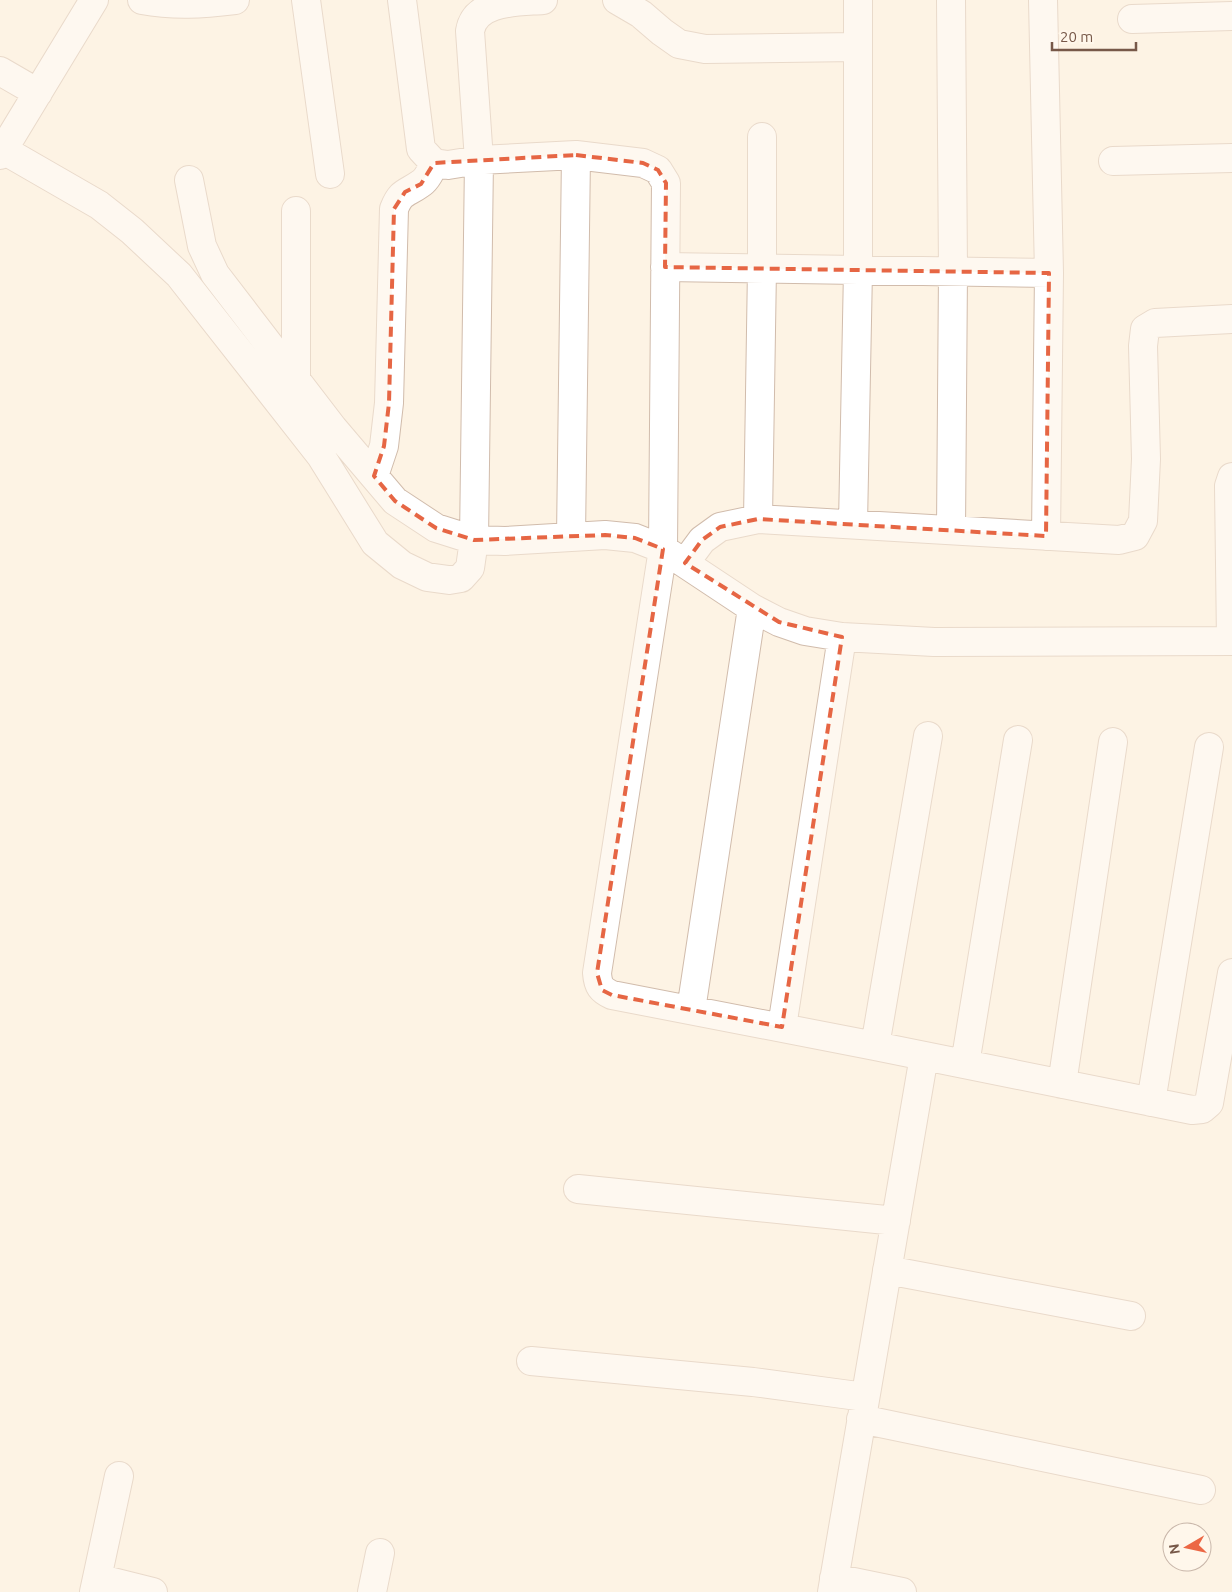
<svg xmlns="http://www.w3.org/2000/svg" width="1232" height="1592" font-family="Ubuntu,sans-serif">
<style>
.lines{fill:none;stroke-linecap:round;stroke-linejoin:round}
.minor-casing{stroke:#d1bcac;stroke-width:30}
.minor{stroke:#fff;stroke-width:28}
.marked{fill:none;stroke:#e66644;stroke-width:4;stroke-dasharray:10 6;stroke-linejoin:round}
</style>
<rect width="100%" height="100%" fill="#fdf3e4"/>
<g class="lines">
<defs>
<path id="minor" d="M142 0C175 6 202 4 235 0
M306 0 330 174
M402 0 421 149 434 163 448 165 479 160 576 155 643 163 658 170 666 183 663 549 597 973C598 986 601 990 612 995L875 1046 1192 1110 1202 1109 1209 1103 1232 973
M617 0 641 14 662 32 679 44 705 49 857 47
M1043 0 1049 273 1046 536
M1132 19 1232 16
M0 71 38 93
M0 148 99 205 132 231 179 275 321 456 375 543 402 565 427 577 449 580 461 578 470 568 474 540 479 160 470 31C475 0 518 2 543 0
M0 155 94 0
M1113 161 1232 158
M189 180 202 246 215 274 333 428 395 501 436 528 474 540 505 541 605 535 635 538 663 549 752 608 779 622 805 631 842 637 934 642 1232 641
M296 211V380
M665 267 1049 273
M374 476 384 446 389 403 394 209C401 191 406 194 420 184 427 180 431 171 434 163
M758 519 762 268V137
M853 524 858 270V0
M951 530 953 271 951 0
M571 537 576 155
M685 563 702 540 720 527 758 519 1119 540 1135 536 1143 521 1146 459 1143 346 1145 329 1155 323 1232 319
M1231 641 1229 486 1232 477
M691 1010 752 608
M782 1027 842 637
M875 1046 928 736
M965 1064 1018 740
M1062 1084 1113 742
M1151 1102 1209 747
M578 1189 896 1221
M887 1270 1131 1316
M531 1361 753 1382 865 1397
M861 1419 1201 1490
M97 1578 153 1592
M834 1578 902 1592
M94 1592 119 1476
M372 1592 380 1553
M832 1592 924 1056"/>
</defs>
<use href="#minor" class="minor-casing"/>
<use href="#minor" class="minor"/>
</g>
<path d="M0 0H1232V1592H0ZM576 155 643 163 658 170 666 183 665 267 1049 273 1046 536 758 519 720 527 702 540 685 563 779 622 842 637 782 1027 612 995 602 990 597 973 663 549 635 538 605 535 474 540 436 528 395 501 374 476 384 446 389 403 394 209 405 192 421 184 434 163Z" fill="#fdf3e4" fill-opacity=".55" fill-rule="evenodd"/>
<path class="marked" d="M576 155 643 163 658 170 666 183 665 267 1049 273 1046 536 758 519 720 527 702 540 685 563 779 622 842 637 782 1027 612 995 602 990 597 973 663 549 635 538 605 535 474 540 436 528 395 501 374 476 384 446 389 403 394 209 405 192 421 184 434 163Z"/>
<g transform="translate(1187 1547) rotate(261)"><circle r="24" fill="#fff7eb" stroke="#c9b7aa"/>
<path d="M0-4L9 19L0 12L-9 19Z" fill="#ec6744"/>
<text y="-8" font-size="14" font-weight="bold" text-anchor="middle" fill="#775848">N</text>
</g>
<path d="M1052 42v8h84v-8" fill="none" stroke="#775848" stroke-width="2.5"/>
<text x="1060" y="42" font-size="15" fill="#775848" stroke="#fff7eb" stroke-width="4" paint-order="stroke">20 m</text>
</svg>
